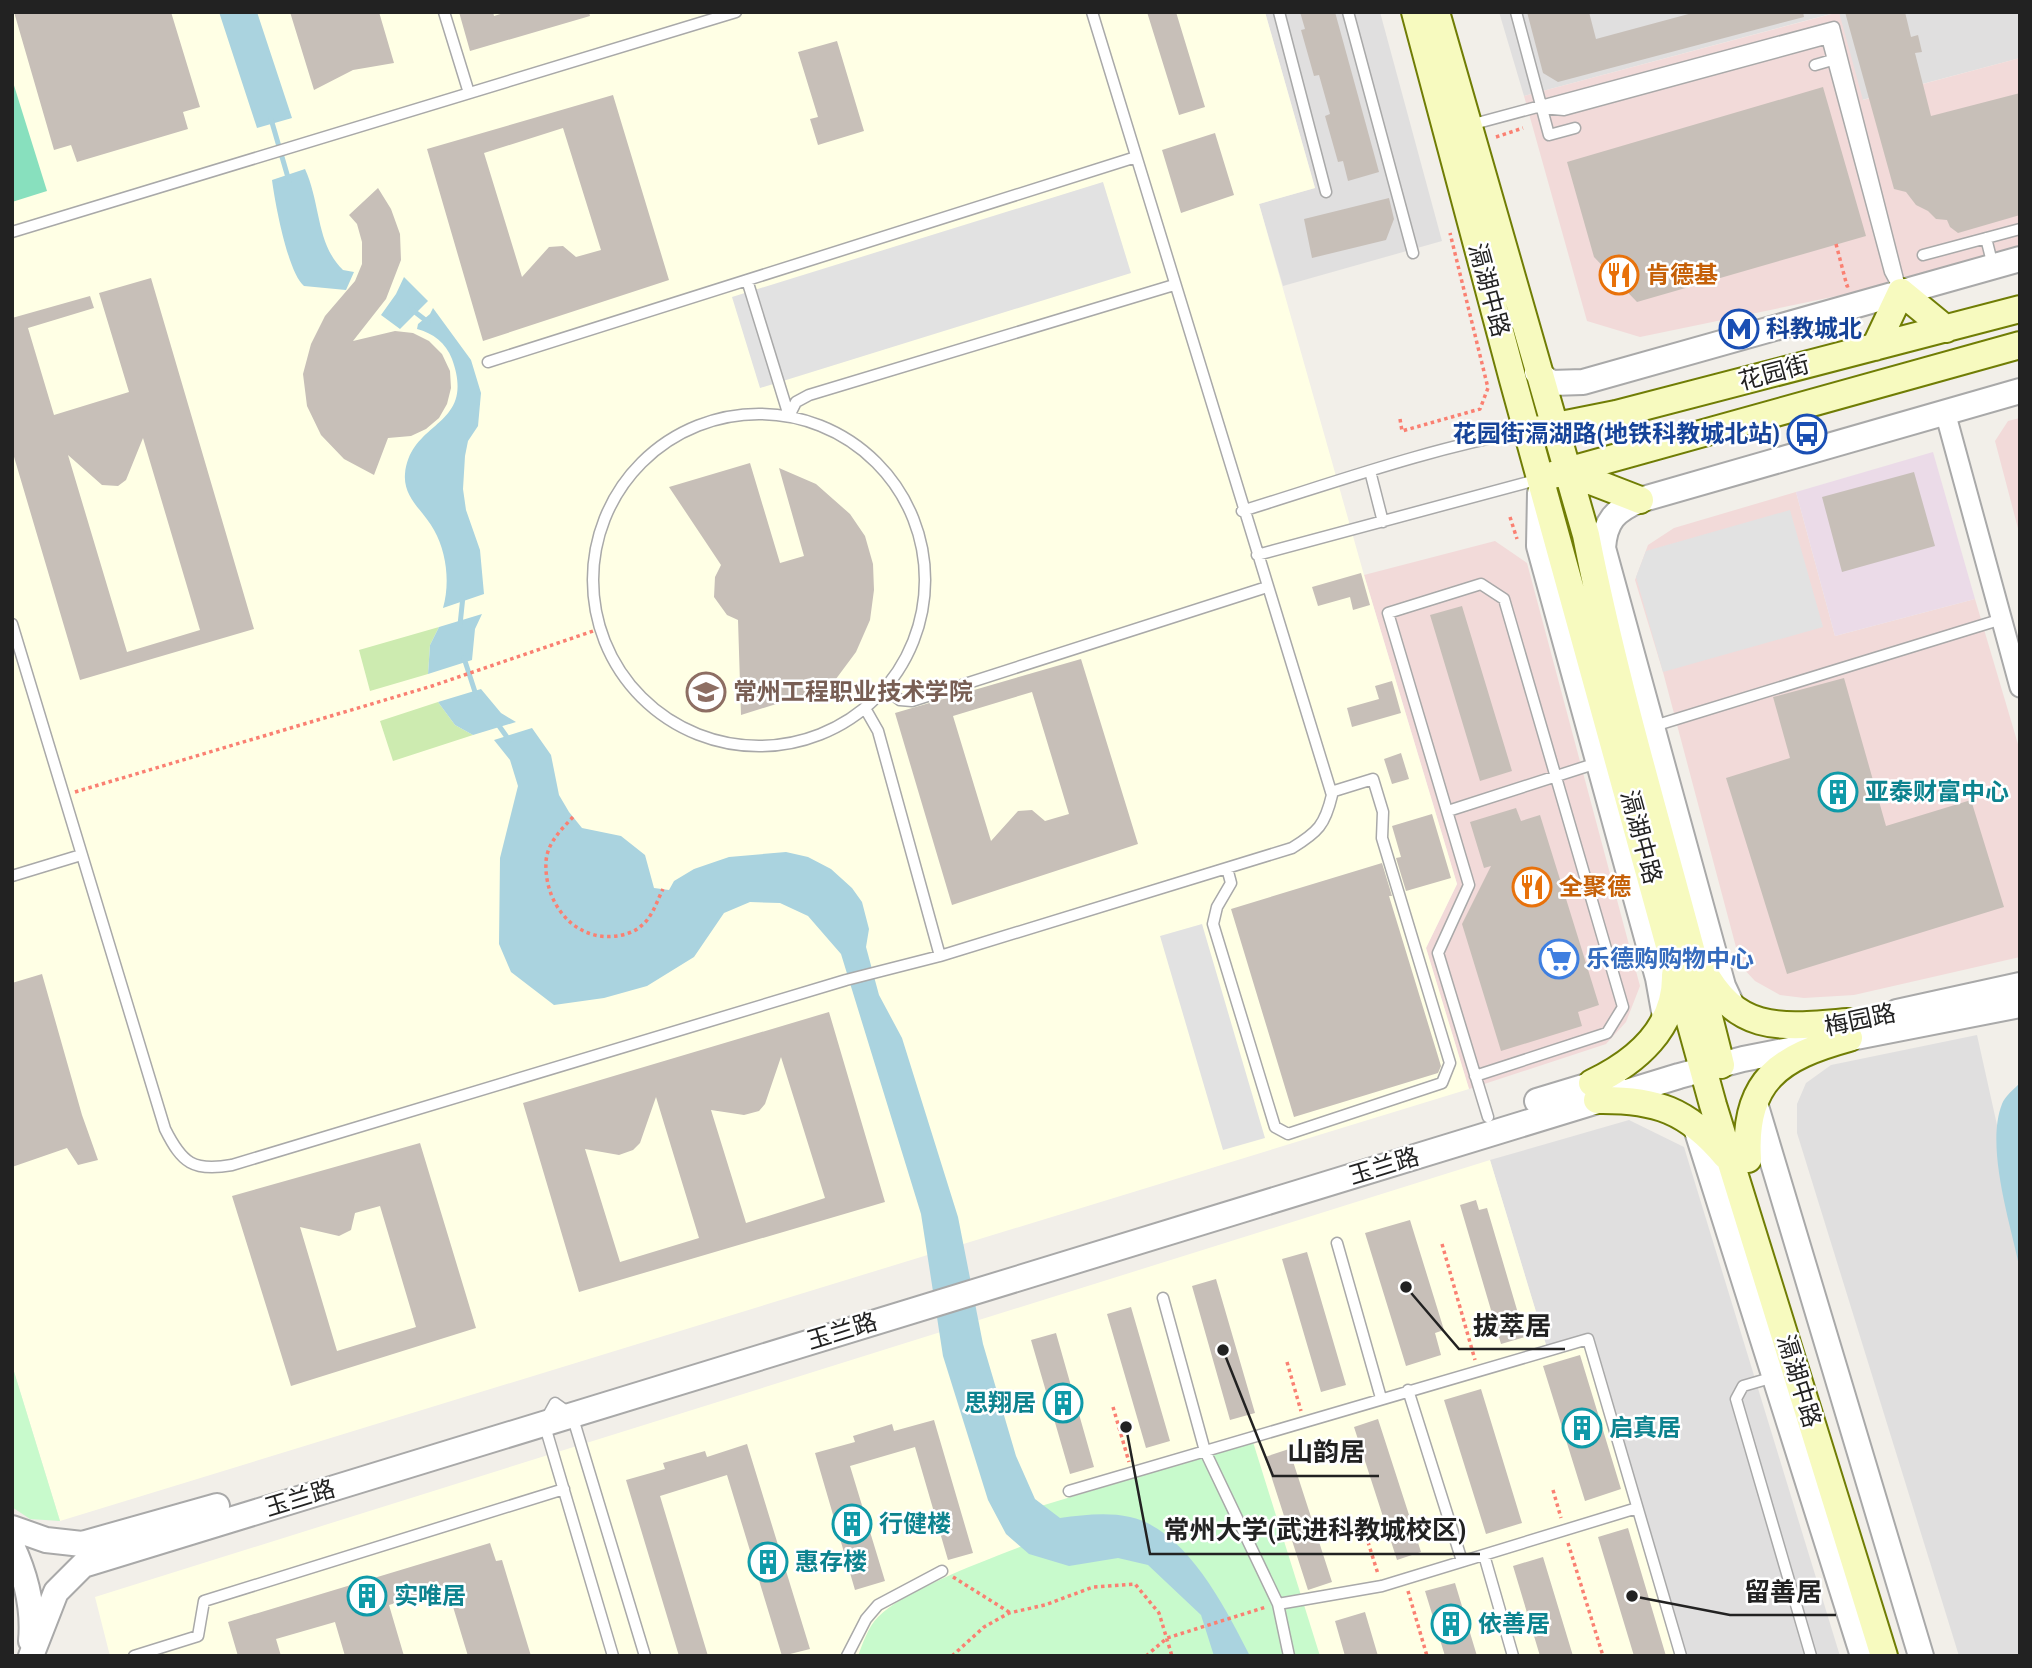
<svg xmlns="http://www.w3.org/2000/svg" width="2032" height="1668" font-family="'Roboto Condensed','Noto Sans SC',sans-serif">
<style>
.residential{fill:#e0dfdf}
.commercial{fill:#f2dad9}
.industrial{fill:#ebdbe8}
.education{fill:#ffffe5}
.grass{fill:#cdebb0}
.park{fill:#c8facc}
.pitch{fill:#88e0be}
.parking{fill:#e2e2e2}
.water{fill:#aad3df}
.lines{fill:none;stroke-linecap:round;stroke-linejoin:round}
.stream{stroke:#aad3df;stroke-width:5}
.building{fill:#c7bfb8;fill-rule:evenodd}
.service-casing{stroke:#a9a9a9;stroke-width:13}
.minor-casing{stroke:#a9a9a9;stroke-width:23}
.tertiary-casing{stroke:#a9a9a9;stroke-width:28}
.secondary-casing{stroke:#707d05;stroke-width:30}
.path{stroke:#fa8072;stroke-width:3.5;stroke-dasharray:3.5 3.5;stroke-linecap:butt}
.service{stroke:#fff;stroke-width:10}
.minor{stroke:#fff;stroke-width:19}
.tertiary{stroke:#fff;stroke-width:24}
.secondary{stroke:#f7fabf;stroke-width:26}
.labels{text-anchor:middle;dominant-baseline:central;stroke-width:5;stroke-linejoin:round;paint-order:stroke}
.food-label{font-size:24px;font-weight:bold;fill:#c56008;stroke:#fff;text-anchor:start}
.street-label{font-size:24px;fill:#222;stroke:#fff}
.transit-label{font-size:24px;font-weight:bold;fill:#164399;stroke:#fff;text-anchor:start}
.education-label{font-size:24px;font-weight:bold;fill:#785e54;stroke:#fff;text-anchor:start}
.culture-label{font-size:24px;font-weight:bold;fill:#0d838f;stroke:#fff;text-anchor:start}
.shop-label{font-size:24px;font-weight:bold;fill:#366cbe;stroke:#fff;text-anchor:start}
.leader{fill:none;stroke:#222;stroke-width:2.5}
.callout-dot{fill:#222;stroke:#fff;stroke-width:2.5}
.callout-label{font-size:26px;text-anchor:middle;font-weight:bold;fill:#222;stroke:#fff;stroke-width:5;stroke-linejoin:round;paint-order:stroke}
</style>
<rect width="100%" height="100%" fill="#f2efe9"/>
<path class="residential" d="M1265 12H1380L1442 241 1283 286 1259 204 1315 188Z
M1499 12H2020V58L1862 100 1838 12 1524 96Z
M1977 1035 1997 1125 2001 1175 2020 1270V1656H1959L1797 1133V1104L1806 1083 1831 1065Z
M1629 1120 1684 1147 1840 1656H1684L1547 1348 1490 1160Z"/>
<path class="commercial" d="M1839 12 1863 100 2020 58V248L1914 280 1640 337 1587 321 1524 96Z
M2020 418V536L1995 441 2008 421Z
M1796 492 1835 636 1975 599 2020 751V957L1854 995 1804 998 1780 995 1755 981 1741 966 1663 672 1635 580 1648 545 1674 528Z
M1495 541 1527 563 1640 986 1626 1022 1606 1044 1469 1089 1426 948 1457 884 1364 575Z"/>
<path class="industrial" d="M1933 452 1975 599 1835 636 1796 492Z"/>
<path class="education" d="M12 12H1265L1315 188 1259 204 1364 575 1457 884 1426 948 1469 1089 60 1521 12 1365Z
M1490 1160 1547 1348 1589 1337 1684 1656H110L95 1597Z"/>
<path class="grass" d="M439 627 430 645 428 674 370 691 359 650Z
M438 702 455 725 473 735 393 761 380 721Z"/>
<path class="park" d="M12 1365 60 1521 30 1519 12 1507Z
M1253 1442 1320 1656H858C863 1643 868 1627 878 1617 908 1586 1007 1553 1050 1535L1041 1506Z"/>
<path class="pitch" d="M12 79 47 191 12 202Z"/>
<path class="parking" d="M1103 182 1131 273 760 388 732 297Z
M1790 510 1823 627 1663 672 1636 577 1646 551Z
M1202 924 1265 1138 1223 1150 1160 936Z"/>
<path class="water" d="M219 12H257L292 118 257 128Z
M305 169C321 204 316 244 343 270L354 272 346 290 304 286C288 273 275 203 272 180Z
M404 277 428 301 400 329 381 315 396 294Z
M433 308 471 360 481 393 478 426 468 441 465 456 463 489 466 510 480 550 484 594 443 608C450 584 447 553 434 530 424 511 403 498 405 474 410 419 477 428 452 359 446 343 433 333 417 329L418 324 430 314Z
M482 614 475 629 472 660 428 674 430 645 439 627Z
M481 689 501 713 516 722 473 735 455 725 438 702Z
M532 728 551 755 559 795 569 812 582 828 621 836 645 855 654 888 669 890 674 881 694 869 729 857 786 852 808 857 831 869 852 888 862 902 869 929 866 947 879 995 902 1038 958 1217 983 1344 1016 1456 1035 1499 1060 1518C1083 1515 1107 1512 1130 1517 1186 1529 1226 1609 1250 1656H1214L1201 1615 1148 1565 1118 1558 1069 1566 1029 1554 1006 1534 988 1500 943 1356 921 1214 841 954 808 916 780 903 750 902 724 913 694 957 647 986 604 998 554 1005 511 972 499 944 500 858 518 786 510 760 494 740Z
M2020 1083V1270C2011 1225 1985 1147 2002 1104 2005 1096 2014 1089 2020 1083Z"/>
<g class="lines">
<path class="stream" d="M271 119 289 181
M411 309 428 322
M460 625 463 596
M464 658 476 695
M497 723 509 740"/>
</g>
<path class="building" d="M14 12H171L200 107 183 112 188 129 77 162 71 145 54 150Z
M290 12H379L394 63 353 70 314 90Z
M459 12H493L494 16 507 12H589L590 16 470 51Z
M1147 12H1176L1205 107 1179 115Z
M1300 12H1335L1379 172 1348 181 1343 161 1338 162 1325 116 1330 114 1319 75 1314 76 1301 30 1305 29Z
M1527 12H1589L1596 39 1696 12H1803L1804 17 1558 82 1543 73Z
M1845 12H1905L1911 37 1918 35 1922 52 1915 53 1931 116 2020 93V215L1958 233 1950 227 1947 220 1936 219 1928 211 1916 205 1906 192 1894 189Z
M837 41 864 131 818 145 810 119 818 117 798 52Z
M1823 87 1866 236 1637 302 1594 257 1567 162Z
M613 95 669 280 483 341 427 149ZM563 128 601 250 576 257 563 246 549 247 522 277 484 153Z
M1215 133 1234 195 1181 213 1162 150Z
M378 188 391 209 400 234 401 260 386 299 353 341 395 331 413 333 429 341 442 354 450 371 451 388 447 404 439 418 426 429 411 436 388 438 374 475 344 459 321 435 307 406 303 374 311 344 325 316 355 281 362 264V242L357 224 349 215Z
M1389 198 1394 219 1386 240 1312 258 1304 219Z
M151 278 254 629 80 680 12 450V318L90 296 94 308 28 328 54 415 129 392 99 293ZM143 438 200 630 127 652 68 455 102 485 118 486 126 480Z
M750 463 780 563 804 556 779 468 816 484 850 514 865 536 873 564 874 590 870 620 856 652 830 687 741 715 738 620 727 615 714 597 715 577 721 565 669 487Z
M1914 472 1935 546 1842 572 1822 497Z
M1361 573 1370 605 1353 610 1350 597 1318 606 1312 587Z
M1462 606 1512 771 1480 781 1430 615Z
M1081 659 1138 844 952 905 895 713ZM1032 692 1069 814 1045 821 1032 810 1018 811 991 841 953 716Z
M1844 678 1886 826 1971 800 2004 907 1787 974 1726 778 1790 758 1773 697Z
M1392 681 1401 713 1352 727 1347 708 1379 699 1375 686Z
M1401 753 1409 779 1392 784 1384 759Z
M1516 808 1521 821 1540 815 1599 1005 1578 1012 1582 1026 1501 1051 1462 924 1491 866 1484 868 1470 822Z
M1432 814 1451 878 1406 891 1396 858 1401 857 1392 826Z
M1382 863 1392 896H1389L1441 1066 1438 1073 1294 1117 1231 909Z
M42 974 82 1115 98 1160 78 1165 67 1148 12 1167V983Z
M829 1012 885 1202 579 1292 523 1103ZM781 1057 825 1198 746 1223 711 1110 744 1115 759 1111 765 1104ZM656 1097 699 1238 620 1262 585 1149 619 1155 633 1150 640 1143Z
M420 1143 476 1328 291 1386 232 1196ZM380 1206 416 1327 337 1351 300 1227 339 1236 351 1230 355 1213Z
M1476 1200 1479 1210 1487 1208 1525 1337 1501 1344 1460 1205Z
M1410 1220 1444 1330 1435 1333 1441 1355 1406 1366 1365 1233Z
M1307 1252 1346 1385 1321 1392 1282 1259Z
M1216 1279 1255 1413 1230 1420 1192 1286Z
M1131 1307 1170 1441 1146 1448 1107 1314Z
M1056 1333 1094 1467 1070 1474 1031 1340Z
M1580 1355 1621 1489 1585 1501 1543 1366Z
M1481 1389 1522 1523 1486 1534 1444 1400Z
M1378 1419 1421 1552 1397 1560 1354 1427Z
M934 1420 973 1553 948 1560 915 1447 850 1466 885 1581 855 1590 815 1453 855 1442 853 1436 892 1424 894 1431Z
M747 1444 810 1649 782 1656 727 1475 660 1496 708 1656H679L626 1480 665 1469 663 1463 705 1451 707 1457Z
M1289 1449 1332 1582 1308 1590 1265 1457Z
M1628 1528 1666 1656H1634L1598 1537Z
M490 1543 496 1561 502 1560 531 1656H468L447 1587 389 1605 404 1656H345L335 1622 276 1639 281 1656H238L228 1622Z
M1543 1557 1573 1656H1540L1513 1566Z
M1455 1583 1477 1656H1445L1425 1591Z
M1365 1612 1378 1656H1345L1335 1621Z"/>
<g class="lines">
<defs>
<path id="service" d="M444 12 469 93
M1279 12 1326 192
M1348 12 1413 253
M1516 12 1549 135 1575 128
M1826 34 1890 272 1897 285
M1815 65 1839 58
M1542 108 1564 110 1836 36
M1470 125 1834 27 1901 291
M12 232 736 12
M1986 238 1993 266
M1923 255 2020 229
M747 280 789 416
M488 362 1136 157
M593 580a166 166 0 1 1 332 0a166 166 0 1 1-332 0Z
M789 416 796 402 809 395 1174 285
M1370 471 1383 522
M1242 511C1336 482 1430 448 1527 431
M1257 555 1540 479
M12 624 165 1129C182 1163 193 1172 232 1165L846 980 940 956 1292 848C1318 832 1325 825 1332 795L1092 12
M884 688 900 700 912 701 1267 587
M866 710 878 731 940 956
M1654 726 2002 619
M1448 811 1597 763
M1227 868 1231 883 1217 907 1213 924 1275 1127 1288 1134 1442 1083 1450 1063 1382 838 1383 812 1373 779 1331 792
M12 876 81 855
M1475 1076 1607 1033 1623 1007 1504 599 1481 584 1388 613 1469 885 1438 953 1488 1117
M1337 1243 1381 1398
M1163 1298 1205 1451 1278 1604 1289 1656
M1774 1377 1743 1386 1736 1399 1811 1656
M1408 1390 1462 1561
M1069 1491 1588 1339 1681 1656
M1484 1555 1513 1656
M1278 1604 1382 1586 1637 1508
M134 1656 198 1636 204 1601 564 1489
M613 1656 544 1423 555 1403 572 1415 645 1656
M847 1656 866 1619 878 1605 942 1571"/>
<path id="minor" d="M1945 412 2020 687"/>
<path id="tertiary" d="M1537 372 1551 383 1583 382 2020 259
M1540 493 1539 546 1658 978 1665 1017
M1730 1001 1723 986 1603 548C1605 521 1615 510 1640 500L2020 391
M1897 1012 2020 985
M1537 1101 1613 1078
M1755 1103 1921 1656
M1695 1125 1863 1656
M12 1528 46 1540 82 1544 217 1506
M12 1546C26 1576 34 1608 31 1641
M31 1656 56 1592 83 1565 1679 1076 1743 1059 2020 1005"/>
<path id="secondary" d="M1415 12 1513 380 1713 1105 1884 1656
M1436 12 1586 535C1621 713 1678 888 1721 1065
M1875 347 1901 292 1946 329
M1536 430 1616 414 2020 309
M1565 471 1640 500
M1549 476 2020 345
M1702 968C1737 1035 1783 1027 1848 1022
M1592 1083C1636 1062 1676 1028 1675 975
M1597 1100C1655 1099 1688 1110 1726 1156
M1748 1159C1743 1080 1780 1057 1849 1038"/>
</defs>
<use href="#service" class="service-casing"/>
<use href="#minor" class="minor-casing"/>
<use href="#tertiary" class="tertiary-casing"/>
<use href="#secondary" class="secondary-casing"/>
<path class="path" d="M1496 137 1523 128
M1836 244 1847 286 1850 285
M1400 419 1402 431 1480 409 1488 388 1450 233
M1510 517 1517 539
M75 792 432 686 599 629
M573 817C561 830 547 843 546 862 544 903 574 942 617 936 624 935 635 932 641 926 652 918 657 901 663 889
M1442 1244 1475 1360
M1287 1362 1301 1411
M1113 1407 1129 1462
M1553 1490 1561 1518
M1368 1542 1378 1574
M1568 1543 1603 1656
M953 1577 1009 1612
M1408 1591 1427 1656
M952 1656 984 1627 1009 1613 1045 1605 1093 1587 1135 1584 1159 1613 1172 1656
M1146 1656 1167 1638 1266 1607"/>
<use href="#service" class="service"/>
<use href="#minor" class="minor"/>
<use href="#tertiary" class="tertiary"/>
<use href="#secondary" class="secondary"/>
</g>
<defs>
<symbol id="restaurant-ring" viewBox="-11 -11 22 22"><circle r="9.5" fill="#fff" stroke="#e8710a" stroke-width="1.5"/><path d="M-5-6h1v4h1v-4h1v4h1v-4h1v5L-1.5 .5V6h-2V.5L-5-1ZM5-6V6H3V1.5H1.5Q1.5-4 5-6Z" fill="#e8710a"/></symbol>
<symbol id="metro-ring" viewBox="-11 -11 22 22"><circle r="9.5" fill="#fff" stroke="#1a4fb4" stroke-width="1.5"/><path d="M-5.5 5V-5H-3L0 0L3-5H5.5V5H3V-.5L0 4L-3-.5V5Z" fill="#1a4fb4"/></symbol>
<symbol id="bus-ring" viewBox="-11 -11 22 22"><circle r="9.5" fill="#fff" stroke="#1a4fb4" stroke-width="1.5"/><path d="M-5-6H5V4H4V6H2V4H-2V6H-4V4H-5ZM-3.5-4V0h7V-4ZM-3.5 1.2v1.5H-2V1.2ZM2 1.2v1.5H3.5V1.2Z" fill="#1a4fb4"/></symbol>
<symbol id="university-ring" viewBox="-11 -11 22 22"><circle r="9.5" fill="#fff" stroke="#8d6e63" stroke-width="1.5"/><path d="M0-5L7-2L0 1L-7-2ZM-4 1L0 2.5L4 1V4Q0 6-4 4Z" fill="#8d6e63"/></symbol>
<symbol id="building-ring" viewBox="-11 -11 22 22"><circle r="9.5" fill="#fff" stroke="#0f9aa8" stroke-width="1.5"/><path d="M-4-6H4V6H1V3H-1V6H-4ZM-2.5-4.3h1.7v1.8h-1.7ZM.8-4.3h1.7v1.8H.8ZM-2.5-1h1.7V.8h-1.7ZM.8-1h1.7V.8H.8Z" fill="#0f9aa8"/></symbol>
<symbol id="supermarket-ring" viewBox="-11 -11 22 22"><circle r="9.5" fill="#fff" stroke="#3f7fe0" stroke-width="1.5"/><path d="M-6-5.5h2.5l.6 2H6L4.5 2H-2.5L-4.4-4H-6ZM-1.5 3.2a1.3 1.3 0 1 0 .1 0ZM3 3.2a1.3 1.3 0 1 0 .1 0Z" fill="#3f7fe0"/></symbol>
</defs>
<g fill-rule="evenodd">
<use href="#restaurant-ring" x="1597" y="253" width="44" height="44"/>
<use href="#metro-ring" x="1717" y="307" width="44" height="44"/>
<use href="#bus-ring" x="1785" y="412" width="44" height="44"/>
<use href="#university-ring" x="684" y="670" width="44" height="44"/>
<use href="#building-ring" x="1816" y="770" width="44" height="44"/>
<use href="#restaurant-ring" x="1510" y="865" width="44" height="44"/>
<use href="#supermarket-ring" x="1537" y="937" width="44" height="44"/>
<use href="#building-ring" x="1041" y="1381" width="44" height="44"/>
<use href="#building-ring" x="1560" y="1406" width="44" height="44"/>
<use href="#building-ring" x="830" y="1502" width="44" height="44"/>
<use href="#building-ring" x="746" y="1540" width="44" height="44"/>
<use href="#building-ring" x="345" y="1574" width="44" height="44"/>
<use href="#building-ring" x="1429" y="1602" width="44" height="44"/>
</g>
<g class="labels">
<g class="food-label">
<text x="1646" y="275">肯德基</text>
<text x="1559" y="887">全聚德</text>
</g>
<g class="street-label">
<text transform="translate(1489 290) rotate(75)">滆湖中路</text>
<text transform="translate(1774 373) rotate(-15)">花园街</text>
<text transform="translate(1641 837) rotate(75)">滆湖中路</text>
<text transform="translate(1860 1020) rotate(-12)">梅园路</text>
<text transform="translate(1384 1166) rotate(-17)">玉兰路</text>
<text transform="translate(842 1331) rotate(-17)">玉兰路</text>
<text transform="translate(1799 1381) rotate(73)">滆湖中路</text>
<text transform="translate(300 1498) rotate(-17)">玉兰路</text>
</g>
<g class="transit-label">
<text x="1766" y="329">科教城北</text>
<text x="1780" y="434" text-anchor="end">花园街滆湖路(地铁科教城北站)</text>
</g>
<g class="education-label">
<text x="733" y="692">常州工程职业技术学院</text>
</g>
<g class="culture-label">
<text x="1865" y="792">亚泰财富中心</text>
<text x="1036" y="1403" text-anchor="end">思翔居</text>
<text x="1609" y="1428">启真居</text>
<text x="879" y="1524">行健楼</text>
<text x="795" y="1562">惠存楼</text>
<text x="394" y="1596">实唯居</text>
<text x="1478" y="1624">依善居</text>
</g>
<g class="shop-label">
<text x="1586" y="959">乐德购购物中心</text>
</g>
</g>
<path class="leader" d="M1406 1287L1459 1349H1565M1223 1350L1273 1476H1379M1126 1427L1150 1554H1480M1632 1596L1730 1615H1836"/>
<g class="callout-dot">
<circle cx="1406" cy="1287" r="7"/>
<circle cx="1223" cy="1350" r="7"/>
<circle cx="1126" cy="1427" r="7"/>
<circle cx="1632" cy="1596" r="7"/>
</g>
<g class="callout-label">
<text x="1512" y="1335">拔萃居</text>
<text x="1326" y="1461">山韵居</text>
<text x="1315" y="1539">常州大学(武进科教城校区)</text>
<text x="1783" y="1601">留善居</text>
</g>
<rect width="2032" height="1668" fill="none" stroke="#222222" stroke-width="28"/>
</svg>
